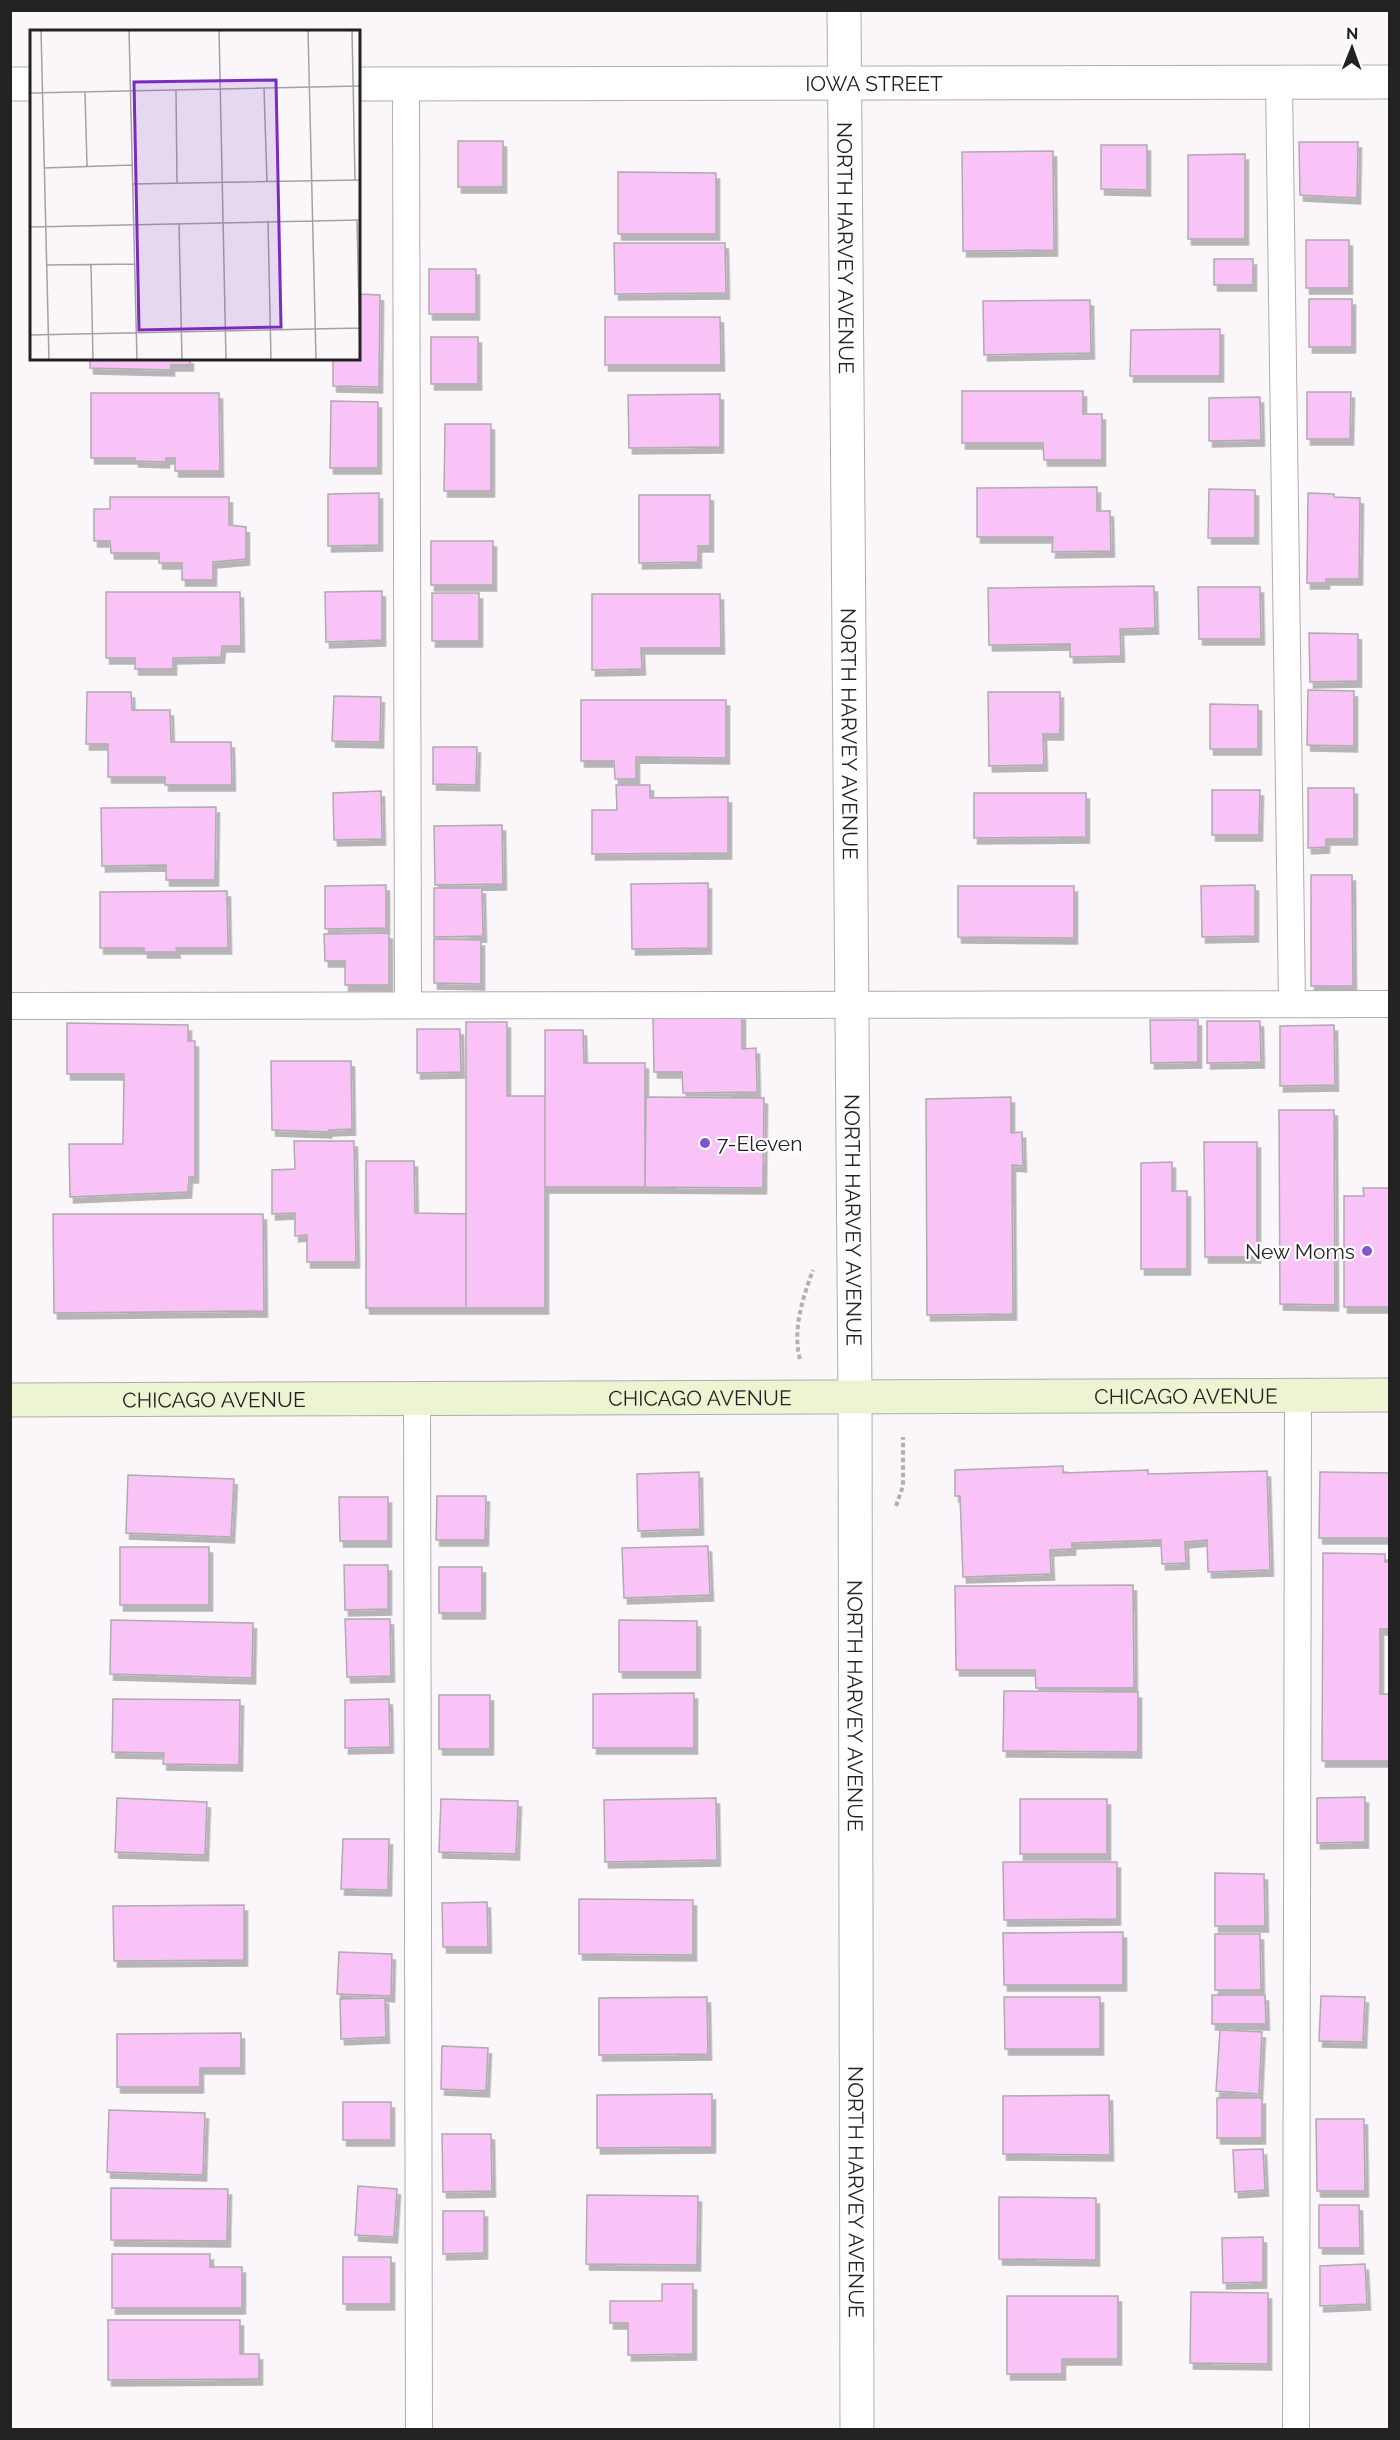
<svg xmlns="http://www.w3.org/2000/svg" width="1400" height="2440" font-family="Raleway,sans-serif">
<style>
.building{fill:#fac3f7;stroke:#afabaf;stroke-width:1.5;filter:url(#shadow)}
.lines{fill:none;stroke-linecap:round;stroke-linejoin:round}
.service-casing{stroke:#b0acb0;stroke-width:28}
.minor-casing{stroke:#b0acb0;stroke-width:35}
.secondary-casing{stroke:#b0acb0;stroke-width:35}
.path{stroke:#b3b0b3;stroke-width:4;stroke-dasharray:4.5 3;stroke-linecap:butt}
.service{stroke:#fff;stroke-width:26}
.minor{stroke:#fff;stroke-width:33}
.secondary{stroke:#edf4d2;stroke-width:33}
.poi-dot{fill:#7f55ce;stroke:#fff;stroke-width:2}
.labels{text-anchor:middle;dominant-baseline:central;stroke-width:4.5;stroke-linejoin:round;paint-order:stroke}
.street-label{font-size:21px;fill:#232223;stroke:#fff}
.poi-label{font-size:21px;fill:#232223;stroke:#fff;text-anchor:start}
.inset-road{fill:none;stroke:#a4a1a4;stroke-width:1.5}
.view{fill:#7b2cbf;fill-opacity:0.15;stroke:#7b2cbf;stroke-width:3}
.inset-edge{fill:none;stroke:#232223;stroke-width:3}
</style>
<defs>
<filter id="shadow"><feDropShadow dx="3.5" dy="6" stdDeviation="0" flood-color="#0004"/></filter>
</defs>
<rect width="100%" height="100%" fill="#faf6fa"/>
<path class="building" d="M458 141H503V187H458Z
M1299 142H1358L1357 198 1300 195Z
M1101 145H1147V190L1101 189Z
M1053 151 1054 250 963 251 962 152Z
M1245 154V239H1188V155Z
M618 172 716 173V234H618Z
M1306 240H1349V288H1306Z
M614 243H725L726 293 615 294Z
M1214 259H1253V285H1214Z
M429 269H476V314H429Z
M358 294 380 295 379 387 333 386V358H358Z
M1309 299H1352V347H1309Z
M1090 300 1091 353 984 355 983 301Z
M605 317H720L721 365H605Z
M1220 329V376H1130L1131 330Z
M431 337H478V384H431Z
M90 358H190V365H171V370L90 368Z
M962 391H1083V414H1102V460H1044L1043 443H962Z
M1307 392H1351L1350 439H1307Z
M91 393H219L220 471H175V458H166V462L135 461V458H91Z
M720 394V447L629 448 628 395Z
M1260 397 1261 440 1209 441V398Z
M331 401 378 402V468H330Z
M445 424H491V491H444Z
M1097 487V511H1110L1111 551 1052 552 1053 537H977V488Z
M1209 489 1255 490V538H1208Z
M379 493V545L328 546V494Z
M1308 493 1334 494V497L1360 498 1359 579H1326V583H1307Z
M639 495H710V546H698V562L639 563Z
M110 497H229V525L246 527V559L213 562V580H182V563H159V553H111L110 541H94V509H110Z
M431 541H493V585H431Z
M1154 586 1155 628 1120 629 1121 656 1070 657V644L989 645 988 588Z
M1198 587H1260L1261 639H1199Z
M382 591V640L326 642 325 592Z
M106 592H240L241 646H222L221 657 173 658V669H135V658H106Z
M432 593H479V641H432Z
M592 594H720L721 648H641L642 669 592 670Z
M1309 633 1358 634V681L1310 682Z
M1308 690 1354 691V746L1307 745Z
M87 692H131L132 710H170L171 742H231L232 785H165V777H108V744H86Z
M988 692H1060V734H1043L1044 765 989 766Z
M334 696 381 697 380 742 332 741Z
M581 700H726V758L636 757V779H615L614 761H581Z
M1210 704 1258 705V749H1210Z
M433 747H477L476 785 433 784Z
M616 785H650V798L728 797V853L592 854V810H617Z
M1308 788H1354V839H1326V847L1308 848Z
M1212 790H1260L1259 835H1212Z
M381 791 382 839 334 840 333 793Z
M974 793H1086V837L974 838Z
M216 807 215 880H166V865L102 866 101 808Z
M502 825 503 884 435 885 434 826Z
M1311 875H1352L1353 986H1311Z
M708 883V948L632 949 631 884Z
M386 885V928L325 929V886Z
M1255 885V936L1202 937 1201 886Z
M958 886H1074V938L958 937Z
M434 888H482L483 936 434 937Z
M227 891 228 948H176L177 952H144V948H100V892Z
M389 933V985H345V961H325L324 934Z
M434 939 481 940V984L434 983Z
M742 1014V1049L756 1048 757 1092 683 1093 682 1072H654L653 1015Z
M1150 1020H1198V1062L1151 1063Z
M1207 1021H1260L1261 1062 1207 1063Z
M466 1022H507V1096H545V1308H466Z
M67 1023 188 1025V1041H195V1177H189L188 1192 70 1197 69 1144H123L124 1074H67Z
M1334 1025 1335 1085 1280 1086V1026Z
M417 1029H460L461 1072 417 1073Z
M545 1030H583L584 1063H645V1187H545Z
M271 1061H351L352 1129 329 1130 328 1132 272 1130Z
M646 1097 764 1098 763 1188 645 1187Z
M1011 1097V1133L1022 1132 1023 1166 1012 1165 1013 1314 927 1315 926 1099Z
M1279 1110H1334L1335 1305 1280 1304Z
M294 1141H354L356 1262H307V1235L295 1236V1213L272 1214V1170L295 1169Z
M1204 1142H1257V1257H1205Z
M366 1161H414L415 1213 466 1214V1308H366Z
M1172 1162V1191H1187V1269H1141V1163Z
M1363 1188H1390V1307H1344V1196H1364Z
M53 1214H263L264 1311 54 1313Z
M1063 1466V1473L1148 1470V1474L1267 1471 1270 1570 1208 1572 1207 1540 1185 1542 1186 1563 1162 1564 1161 1540 1072 1543V1549L1050 1550 1051 1574 963 1577 960 1496H955V1470Z
M699 1472 700 1529 638 1531 637 1474Z
M1320 1472 1390 1473V1538H1319Z
M128 1475 234 1479 231 1537 126 1533Z
M437 1496H486L485 1540H436Z
M339 1497H388V1541H340Z
M708 1546 710 1595 624 1598 622 1548Z
M120 1547H209V1605H120Z
M1323 1553 1385 1554V1562H1390V1629H1380V1694H1390V1761H1322Z
M344 1565H388V1609L345 1610Z
M439 1567H482V1613H439Z
M1133 1585 1134 1688H1036L1035 1670H956L955 1586Z
M345 1619H390L391 1676 347 1677Z
M111 1620 253 1623 252 1678 110 1674Z
M619 1620 697 1621V1672H619Z
M1004 1691 1138 1692V1752L1003 1751Z
M694 1693V1748H593V1694Z
M439 1695H490V1749H439Z
M113 1699 240 1700 239 1765 163 1764 164 1753 112 1752Z
M389 1699 390 1747 345 1748V1700Z
M1365 1797V1842L1317 1843V1798Z
M117 1798 207 1802 205 1855 115 1852Z
M716 1798 717 1860 605 1862 604 1800Z
M441 1799 518 1801 516 1854 439 1852Z
M1020 1799H1107V1854H1020Z
M343 1839H389L388 1890 341 1889Z
M1003 1862H1117V1919L1004 1920Z
M1215 1873 1264 1874 1265 1926H1215Z
M579 1899 693 1900V1955L579 1954Z
M487 1902 488 1947H443L442 1903Z
M244 1905V1960L114 1961 113 1906Z
M1123 1932V1985H1004L1003 1933Z
M1215 1934H1260L1261 1990H1215Z
M339 1952 392 1954 391 1996 337 1994Z
M1212 1995H1265L1266 2024H1212Z
M1321 1996 1365 1997 1363 2042 1319 2041Z
M707 1997 708 2054 599 2055V1998Z
M1004 1997H1100V2049H1005Z
M385 1998 386 2037 341 2039 340 1999Z
M1220 2030 1262 2032 1259 2094 1216 2091Z
M241 2033V2068H200V2087H117V2034Z
M442 2046 488 2048 486 2091 441 2089Z
M712 2094V2147L597 2148V2095Z
M1109 2095 1110 2155 1003 2154V2096Z
M1217 2098H1262V2138H1217Z
M343 2102H391V2140H343Z
M109 2110 205 2113 203 2175 107 2172Z
M1316 2119H1364L1365 2191H1317Z
M442 2134H491L492 2191 443 2192Z
M1263 2149 1265 2190 1235 2192 1233 2150Z
M358 2186 397 2189 394 2237 355 2235Z
M111 2188 228 2189 227 2241 111 2240Z
M587 2195 698 2196 697 2265 586 2264Z
M999 2197 1096 2198V2260L999 2259Z
M1319 2205H1359L1360 2248H1319Z
M443 2211H484V2253L443 2254Z
M1263 2237V2282L1223 2283 1222 2238Z
M112 2254H210V2267H242V2308H112Z
M343 2257H391V2304H343Z
M1365 2264 1367 2304 1320 2306V2266Z
M662 2284H693V2354L628 2355V2323H610V2301H662Z
M1191 2292 1268 2293V2364L1190 2363Z
M1007 2296H1118V2359H1062V2374H1007Z
M108 2320H240V2354H259V2379L108 2380Z"/>
<g class="lines">
<defs>
<path id="service" d="M1279 82 1292 1004
M406 84 408 1005
M10 1006 1390 1004
M417 1398 419 2430
M1296 2430 1298 1395"/>
<g id="minor">
<path id="s1" d="M844 10 855 1397 857 2430"/>
<path d="M10 84H32"/>
<path id="s2" d="M358 84 1390 82"/>
</g>
<g id="secondary">
<path id="s3" d="M10 1400 1390 1395"/>
</g>
</defs>
<use href="#service" class="service-casing"/>
<use href="#minor" class="minor-casing"/>
<use href="#secondary" class="secondary-casing"/>
<path class="path" d="M800 1359C792 1330 803 1297 813 1270
M896 1506 903 1486V1437"/>
<use href="#service" class="service"/>
<use href="#minor" class="minor"/>
<use href="#secondary" class="secondary"/>
</g>
<g class="poi-dot">
<circle cx="705" cy="1143" r="6"/>
<circle cx="1367" cy="1251" r="6"/>
</g>
<g class="labels">
<g class="street-label">
<text stroke="none"><textPath href="#s2" startOffset="516">IOWA STREET</textPath></text>
<text stroke="none"><textPath href="#s1" startOffset="238">NORTH HARVEY AVENUE</textPath></text>
<text stroke="none"><textPath href="#s1" startOffset="724">NORTH HARVEY AVENUE</textPath></text>
<text stroke="none"><textPath href="#s1" startOffset="1210">NORTH HARVEY AVENUE</textPath></text>
<text stroke="none"><textPath href="#s3" startOffset="1176">CHICAGO AVENUE</textPath></text>
<text stroke="none"><textPath href="#s3" startOffset="690">CHICAGO AVENUE</textPath></text>
<text stroke="none"><textPath href="#s3" startOffset="204">CHICAGO AVENUE</textPath></text>
<text stroke="none"><textPath href="#s1" startOffset="1696">NORTH HARVEY AVENUE</textPath></text>
<text stroke="none"><textPath href="#s1" startOffset="2182">NORTH HARVEY AVENUE</textPath></text>
</g>
<g class="poi-label">
<text x="717" y="1143">7-Eleven</text>
<text x="1355" y="1251" text-anchor="end">New Moms</text>
</g>
</g>
<g transform="translate(30 30)">
<rect width="330" height="330" fill="#faf6fa"/>
<path class="inset-road" d="M11 0 19 330M99 0 107 330M189 0 196 330M278 0 286 330M322 0 325 150M234 58 237 152M146 60 147 154M55 62 57 136M0 63 330 56M14 138 102 135M103 154 330 150M327 190 330 322M238 191 241 330M149 193 152 330M0 197 330 190M61 234 63 330M16 235 105 234M0 305 330 298"/>
<path class="view" d="M246 50 251 297 109 300 104 52Z"/>
<rect width="330" height="330" class="inset-edge"/>
</g>
<rect width="1400" height="2440" fill="none" stroke="#232223" stroke-width="24"/>
<g transform="translate(1352 48) rotate(1)" stroke="#ffffff" stroke-width="4.5" paint-order="stroke">
<path d="M0-4.5L10 22L0 15L-10 22Z" fill="#232223"/>
<text y="-9" font-size="16" font-weight="bold" text-anchor="middle" fill="#232223">N</text>
</g>
</svg>
